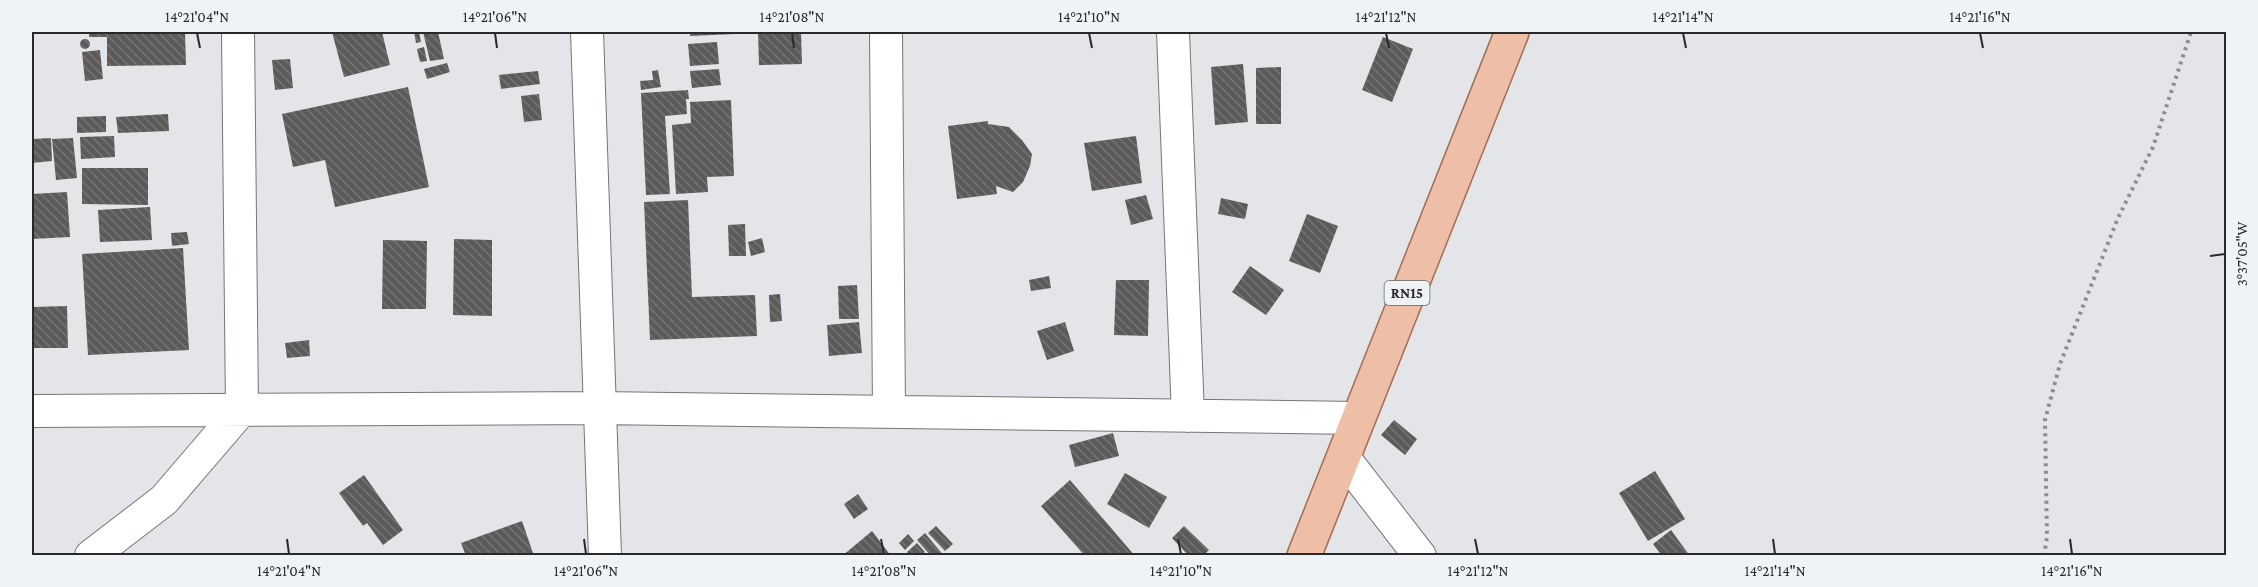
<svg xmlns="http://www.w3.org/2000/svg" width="2258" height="587" font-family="'Crimson Pro',serif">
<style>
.building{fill:url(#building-back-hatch)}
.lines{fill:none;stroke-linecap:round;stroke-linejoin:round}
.minor-casing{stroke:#747678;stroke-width:34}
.primary-casing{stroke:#a26d54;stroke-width:36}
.path{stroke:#8b8d8f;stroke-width:4;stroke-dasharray:3 4.5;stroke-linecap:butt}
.minor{stroke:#fff;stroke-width:32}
.primary{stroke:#eebea6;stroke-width:33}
.ticks{fill:none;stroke:#28292a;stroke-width:2}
.labels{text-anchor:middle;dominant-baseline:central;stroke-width:6;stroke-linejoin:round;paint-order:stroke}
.shield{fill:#f0f3f5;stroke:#646667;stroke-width:1.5}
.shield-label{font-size:15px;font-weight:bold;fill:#28292a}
.neatline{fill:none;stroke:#28292a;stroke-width:2}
.ticks-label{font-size:15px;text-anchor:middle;fill:#28292a}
</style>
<defs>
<pattern id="building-back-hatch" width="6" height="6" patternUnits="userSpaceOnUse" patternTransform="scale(1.5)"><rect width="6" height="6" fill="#5d5a5a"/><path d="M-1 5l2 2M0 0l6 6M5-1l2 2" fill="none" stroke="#757373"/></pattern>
</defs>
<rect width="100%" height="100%" fill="#e3e5e8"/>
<path class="building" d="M89 32H185L186 65 107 66V37H89Z
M332 32H382L390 65 344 77Z
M414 32H419L421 42 416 43Z
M423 32H438L444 59 430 61Z
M690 32H735V34L690 36Z
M758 32H801L802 64 759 65Z
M1205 32H1234V34H1205Z
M1383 37 1413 49 1392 102 1362 90Z
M80 44a5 5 0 1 1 10 0a5 5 0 1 1-10 0Z
M717 42 719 64 690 66 688 44Z
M424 47 427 61 420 62 417 49Z
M100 50 103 79 85 81 82 52Z
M290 59 293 88 275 90 272 60Z
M447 63 450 72 427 79 424 69Z
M1243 64 1248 122 1215 125 1211 67Z
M1281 67V124H1256V68Z
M719 69 721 85 692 88 690 71Z
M658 70 661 87 641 90 640 81 653 80 652 71Z
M538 71 540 84 501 89 499 75Z
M408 87 429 187 335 207 325 160 293 167 282 114Z
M688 90 689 99H686L687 114 665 116 670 194 646 195 641 93Z
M539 94 542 120 524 122 521 96Z
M731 100 734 176 707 177 708 192 676 194 672 125 691 123 690 102Z
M168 114 169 131 118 133 116 117Z
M106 116V132L77 133V117Z
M988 121V124L1009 127 1022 140 1032 154 1030 166 1023 182 1013 192 996 186 997 194 957 199 948 126Z
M114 136 115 157 81 159 80 137Z
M1136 136 1142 183 1092 191 1084 143Z
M51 138 52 161 32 163V139Z
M73 138 77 178 56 180 52 139Z
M82 168H148V205L82 204Z
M67 192 70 237 32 239V194Z
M1146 195 1153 219 1131 225 1125 200Z
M1221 198 1248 204 1245 219 1218 214Z
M688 200 692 297 755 295 757 336 650 340 644 202Z
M150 207 152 240 100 242 98 210Z
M1307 214 1338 226 1320 273 1289 261Z
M745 224 746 256H729L728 225Z
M187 232 189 244 172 246 171 233Z
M762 238 765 252 751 256 748 242Z
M454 239 492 240V316L453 315Z
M383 240 427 241 426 309H382Z
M183 248 189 350 88 355 82 254Z
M1250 266 1284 290 1266 315 1232 292Z
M1049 276 1051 288 1031 291 1029 280Z
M1116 280H1149L1148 336 1114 335Z
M857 285 859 319H839L838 286Z
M780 294 782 321 770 322 769 295Z
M67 306 68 348H32V307Z
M859 322 862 353 829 356 827 325Z
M1065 322 1074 351 1047 360 1037 331Z
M309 340 310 356 287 358 285 343Z
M1394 420 1417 439 1405 455 1381 435Z
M1113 433 1119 456 1075 467 1069 445Z
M1655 471 1685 519 1648 541 1619 493Z
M1125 473 1167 497 1149 528 1107 504Z
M364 475 403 530 383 545 367 523 363 526 339 493Z
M1070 480 1135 556H1085L1041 506Z
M858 494 868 509 854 519 844 504Z
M522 521 534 556H466L461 543Z
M936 526 953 544 945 551 928 533Z
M1184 526 1209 550 1203 556H1189L1172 538Z
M1671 530 1690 556H1662L1653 544Z
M872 531 891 556H842Z
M925 533 944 556H931L917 540Z
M908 534 914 541 905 550 899 543Z
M917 543 925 552 920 556H910L907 552Z"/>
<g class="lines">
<defs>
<path id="minor" d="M587 32 605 556
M886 32 889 412
M1173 32 1188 416
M32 411 598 408 1358 418
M1344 458 1420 556
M91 556 164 500 242 409 238 32"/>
<path id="primary" d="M1304 556 1512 32"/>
</defs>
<use href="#minor" class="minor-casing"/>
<use href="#primary" class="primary-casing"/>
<path class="path" d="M2044 556 2047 537 2045 420 2060 364 2118 218 2153 147 2191 32"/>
<use href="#minor" class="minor"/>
<use href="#primary" class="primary"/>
</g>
<path class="ticks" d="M197 33 200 48M495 33 497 48M792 33 794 48M1089 33 1092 48M1386 33 1389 48M1683 33 1686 48M1980 33 1983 48M2210 256 2225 254M287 539 289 554M584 539 586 554M881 539 884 554M1178 539 1181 554M1475 539 1478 554M1773 539 1775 554M2070 539 2072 554"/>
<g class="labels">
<rect class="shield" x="1384.5" y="281" width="45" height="24" rx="4.5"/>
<g class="shield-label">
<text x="1407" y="293">RN15</text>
</g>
</g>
<rect width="2258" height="587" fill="none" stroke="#f0f3f5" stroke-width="66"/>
<rect x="33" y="33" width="2192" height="521" class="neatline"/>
<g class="ticks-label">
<text x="197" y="22">14°21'04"N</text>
<text x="495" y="22">14°21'06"N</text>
<text x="792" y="22">14°21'08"N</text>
<text x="1089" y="22">14°21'10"N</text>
<text x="1386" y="22">14°21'12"N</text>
<text x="1683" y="22">14°21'14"N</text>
<text x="1980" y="22">14°21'16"N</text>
<text transform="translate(2242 254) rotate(-90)" y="5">3°37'05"W</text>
<text x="289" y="576">14°21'04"N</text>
<text x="586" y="576">14°21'06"N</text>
<text x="884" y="576">14°21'08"N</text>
<text x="1181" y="576">14°21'10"N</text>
<text x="1478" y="576">14°21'12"N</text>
<text x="1775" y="576">14°21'14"N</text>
<text x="2072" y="576">14°21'16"N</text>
</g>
</svg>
